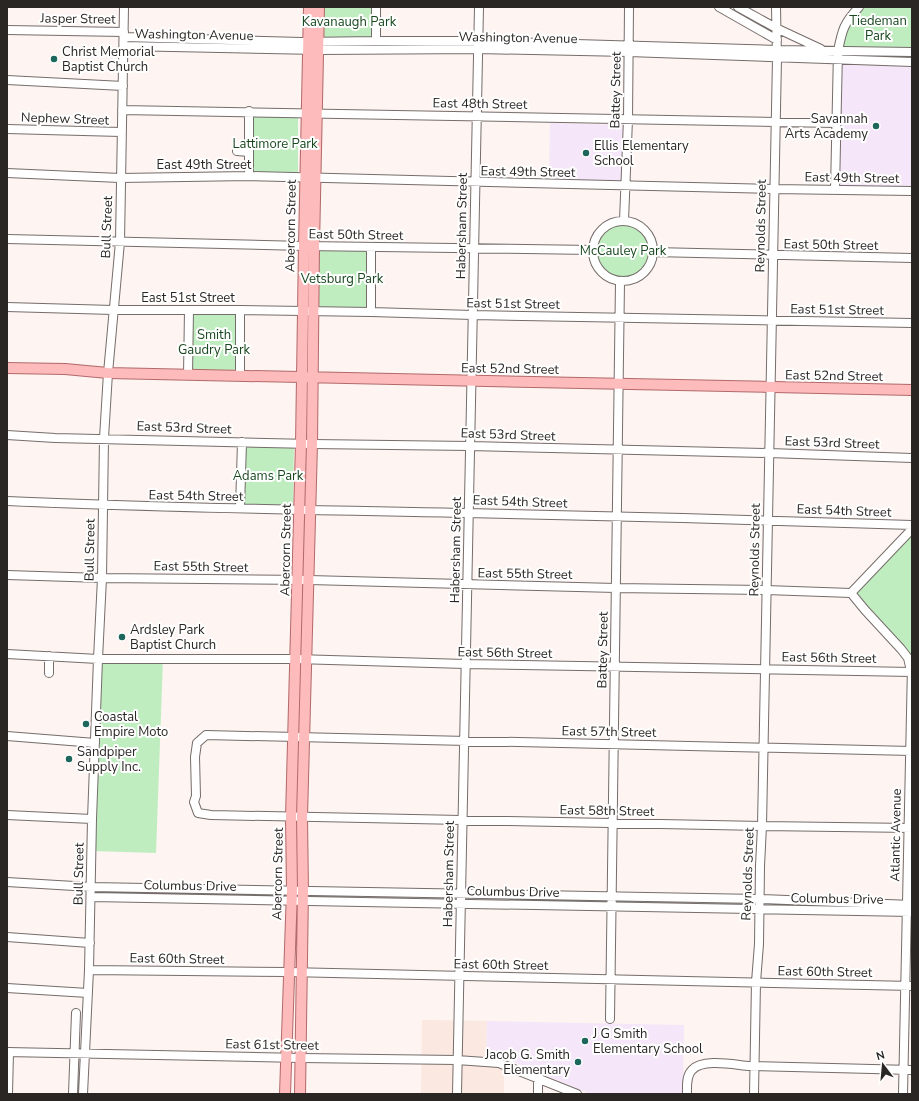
<svg xmlns="http://www.w3.org/2000/svg" width="919" height="1101" font-family="'Nunito Sans',sans-serif">
<style>
.built{fill:#fae8e1}
.education{fill:#f6e6f9}
.green{fill:#bfedc0}
.lines{fill:none;stroke-linecap:round;stroke-linejoin:round}
.minor-casing{stroke:#756d6a;stroke-width:10}
.major-casing{stroke:#b2696a;stroke-width:12}
.minor{stroke:#fff;stroke-width:8}
.major{stroke:#fdbbbc;stroke-width:10}
.poi-dot{fill:#1d665c;stroke:#fff;stroke-width:1.5}
.labels{text-anchor:middle;dominant-baseline:central;stroke-width:4;stroke-linejoin:round;paint-order:stroke}
.street-label{font-size:13px;fill:#292624;stroke:#fff}
.park-label{font-size:13px;fill:#19481e;stroke:#fff}
.poi-label{font-size:13px;fill:#292624;stroke:#fff;text-anchor:start}
</style>
<rect width="100%" height="100%" fill="#fef4f1"/>
<path class="built" d="M422 1020 487 1021 486 1058H504V1094H421Z"/>
<path class="education" d="M841 64 912 66V188L838 186Z
M550 123 623 125 621 182 549 181Z
M487 1021 684 1025 683 1094H590L504 1058H486Z"/>
<path class="green" d="M324 7H374V37H324Z
M863 7H912V50L843 49C844 32 852 20 863 7Z
M251 114H298V176L251 174Z
M593 251a30 30 0 1 1 60 0a30 30 0 1 1-60 0Z
M316 248 369 249 368 309H315Z
M189 310H240V375H188Z
M244 444 294 445 293 507H242Z
M912 532V657L911 658 854 595Z
M98 659H163L156 853 92 851Z"/>
<g class="lines">
<defs>
<path id="minor" d="M719 7 777 40
M738 7 776 28 821 49
M7 30 124 32
M124 37 302 42 376 41H478L777 50 912 52
M376 41V7
M124 46 319 50 478 49 628 52 912 62
M7 80 123 86
M122 110 837 123
M249 111V176
M7 129 121 132
M237 151 249 152
M7 173 120 178 249 176 773 189 912 191
M835 190 838 51C842 30 844 23 859 7
M593 251a30 30 0 1 1 60 0a30 30 0 1 1-60 0Z
M624 221 628 119 629 7
M7 239 304 246 593 250
M653 252 912 258
M7 307 113 310H240L371 312 473 315 912 323
M240 310V375
M371 312V247
M188 375 189 310
M7 435 55 438 312 444 470 446 769 453 912 458
M7 501C160 508 313 510 466 513 615 516 763 520 912 525
M240 508 242 442
M7 575 102 578 309 580 616 588 766 590 851 593
M851 593 865 610 901 649 908 658 911 671
M851 593 912 529
M7 654 98 659H296L465 664 912 672
M49 673V656
M7 736 95 743
M912 751 206 735 197 743 195 757 196 796 194 802 198 813 211 815 762 826 912 828
M7 815 92 819
M7 882 91 887 759 899 912 905
M91 897 912 912
M7 937 90 943
M89 970 288 972 912 986
M7 988 88 993
M610 1019 620 282
M7 1052 301 1058 457 1060 499 1063 577 1094
M8 1094 9 1052
M73 1094 76 1013
M83 1094 89 970 92 819 98 659 102 578 104 438 108 373 120 242 124 7
M457 1094 479 7
M538 1094V1078
M687 1094C687 1086 686 1076 692 1070 703 1058 735 1065 750 1066L912 1070
M754 1094 756 982 759 944 760 866 762 826 777 58 776 7
M903 1094 912 665"/>
<path id="major" d="M7 368 65 369 108 373 912 390
M285 1094 292 890 291 817 301 443 304 246 309 7
M300 1094 303 891 302 817 312 444 314 246 319 7"/>
</defs>
<use href="#minor" class="minor-casing"/>
<use href="#major" class="major-casing"/>
<use href="#minor" class="minor"/>
<use href="#major" class="major"/>
</g>
<g class="poi-dot">
<circle cx="54" cy="59" r="4"/>
<circle cx="876" cy="126" r="4"/>
<circle cx="586" cy="153" r="4"/>
<circle cx="122" cy="637" r="4"/>
<circle cx="86" cy="724" r="4"/>
<circle cx="69" cy="759" r="4"/>
<circle cx="585" cy="1041" r="4"/>
<circle cx="578" cy="1062" r="4"/>
</g>
<g class="labels">
<g class="street-label">
<text transform="translate(78 19) rotate(1)">Jasper Street</text>
<text transform="translate(194 35) rotate(1)">Washington Avenue</text>
<text transform="translate(518 38) rotate(1)">Washington Avenue</text>
<text transform="translate(616 90) rotate(-89)">Battey Street</text>
<text transform="translate(480 104) rotate(1)">East 48th Street</text>
<text transform="translate(65 119) rotate(2)">Nephew Street</text>
<text x="204" y="165">East 49th Street</text>
<text transform="translate(528 172) rotate(1)">East 49th Street</text>
<text transform="translate(852 178) rotate(1)">East 49th Street</text>
<text transform="translate(291 226) rotate(-89)">Abercorn Street</text>
<text transform="translate(462 226) rotate(-89)">Habersham Street</text>
<text transform="translate(761 226) rotate(-89)">Reynolds Street</text>
<text transform="translate(107 227) rotate(-88)">Bull Street</text>
<text transform="translate(356 235) rotate(1)">East 50th Street</text>
<text transform="translate(831 245) rotate(1)">East 50th Street</text>
<text x="188" y="298">East 51st Street</text>
<text transform="translate(513 304) rotate(1)">East 51st Street</text>
<text transform="translate(837 310) rotate(1)">East 51st Street</text>
<text transform="translate(510 369) rotate(1)">East 52nd Street</text>
<text transform="translate(834 376) rotate(1)">East 52nd Street</text>
<text transform="translate(184 428) rotate(2)">East 53rd Street</text>
<text transform="translate(508 435) rotate(2)">East 53rd Street</text>
<text transform="translate(832 443) rotate(2)">East 53rd Street</text>
<text transform="translate(196 496) rotate(1)">East 54th Street</text>
<text transform="translate(520 502) rotate(2)">East 54th Street</text>
<text transform="translate(844 511) rotate(2)">East 54th Street</text>
<text transform="translate(90 550) rotate(-89)">Bull Street</text>
<text transform="translate(286 550) rotate(-89)">Abercorn Street</text>
<text transform="translate(456 550) rotate(-89)">Habersham Street</text>
<text transform="translate(755 550) rotate(-89)">Reynolds Street</text>
<text transform="translate(201 567) rotate(1)">East 55th Street</text>
<text transform="translate(525 574) rotate(1)">East 55th Street</text>
<text transform="translate(603 650) rotate(-89)">Battey Street</text>
<text transform="translate(505 653) rotate(1)">East 56th Street</text>
<text transform="translate(829 658) rotate(1)">East 56th Street</text>
<text transform="translate(609 732) rotate(1)">East 57th Street</text>
<text transform="translate(607 811) rotate(1)">East 58th Street</text>
<text transform="translate(896 835) rotate(-89)">Atlantic Avenue</text>
<text transform="translate(79 874) rotate(-89)">Bull Street</text>
<text transform="translate(278 874) rotate(-89)">Abercorn Street</text>
<text transform="translate(449 874) rotate(-89)">Habersham Street</text>
<text transform="translate(748 874) rotate(-88)">Reynolds Street</text>
<text transform="translate(190 886) rotate(1)">Columbus Drive</text>
<text transform="translate(513 892) rotate(1)">Columbus Drive</text>
<text transform="translate(837 899) rotate(1)">Columbus Drive</text>
<text transform="translate(177 959) rotate(1)">East 60th Street</text>
<text transform="translate(501 965) rotate(1)">East 60th Street</text>
<text transform="translate(825 972) rotate(1)">East 60th Street</text>
<text transform="translate(272 1045) rotate(1)">East 61st Street</text>
</g>
<g class="park-label">
<text x="878" y="21">Tiedeman<tspan x="878" dy="15">Park</tspan></text>
<text x="349" y="22">Kavanaugh Park</text>
<text x="275" y="144">Lattimore Park</text>
<text x="623" y="251">McCauley Park</text>
<text x="342" y="279">Vetsburg Park</text>
<text x="214" y="335">Smith<tspan x="214" dy="15">Gaudry Park</tspan></text>
<text x="268" y="476">Adams Park</text>
</g>
<g class="poi-label">
<text x="62" y="52">Christ Memorial<tspan x="62" dy="15">Baptist Church</tspan></text>
<text x="868" y="119" text-anchor="end">Savannah<tspan x="868" dy="15">Arts Academy</tspan></text>
<text x="594" y="146">Ellis Elementary<tspan x="594" dy="15">School</tspan></text>
<text x="130" y="630">Ardsley Park<tspan x="130" dy="15">Baptist Church</tspan></text>
<text x="94" y="717">Coastal<tspan x="94" dy="15">Empire Moto</tspan></text>
<text x="77" y="752">Sandpiper<tspan x="77" dy="15">Supply Inc.</tspan></text>
<text x="593" y="1034">J G Smith<tspan x="593" dy="15">Elementary School</tspan></text>
<text x="570" y="1055" text-anchor="end">Jacob G. Smith<tspan x="570" dy="15">Elementary</tspan></text>
</g>
</g>
<rect width="919" height="1101" fill="none" stroke="#292624" stroke-width="16"/>
<g transform="translate(883 1065) rotate(344)" stroke="#ffffff" stroke-width="3" paint-order="stroke">
<path d="M0-3L7 15L0 10L-7 15Z" fill="#292624"/>
<text y="-6" font-size="11" font-weight="bold" text-anchor="middle" fill="#292624">N</text>
</g>
</svg>
